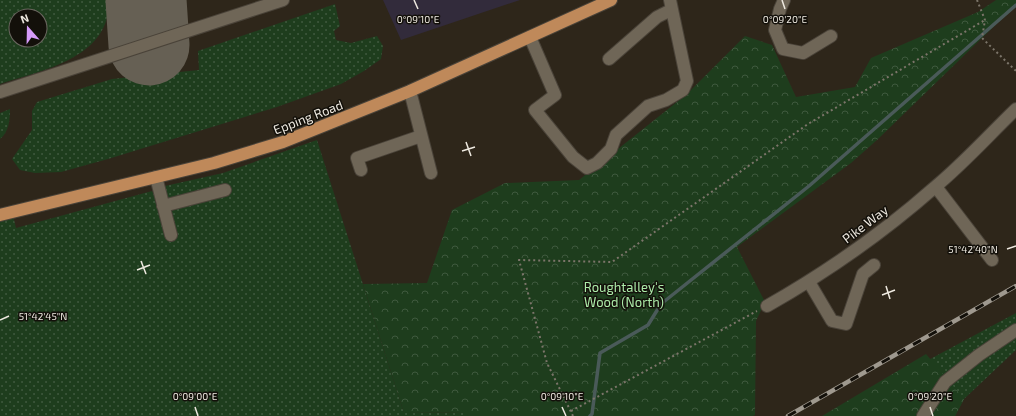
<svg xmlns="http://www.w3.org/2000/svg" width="1016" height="416" font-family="'Exo 2',sans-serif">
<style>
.commercial{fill:#322b3b}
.green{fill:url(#green-dots);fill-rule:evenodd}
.forest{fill:url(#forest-crowns)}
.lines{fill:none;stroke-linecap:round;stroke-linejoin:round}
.stream{stroke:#4a5a59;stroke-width:3.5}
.runway{stroke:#666054;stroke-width:81}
.minor-casing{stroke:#4a4339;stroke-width:14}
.major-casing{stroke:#4a4339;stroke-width:14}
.path{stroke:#7c756a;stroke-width:2;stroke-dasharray:2 3;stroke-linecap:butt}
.minor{stroke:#6f6657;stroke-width:12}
.major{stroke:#bf895a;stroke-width:12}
.rail-casing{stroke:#9f998f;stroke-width:4.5}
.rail{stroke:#13100a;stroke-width:3;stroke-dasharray:9;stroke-linecap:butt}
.ticks{fill:none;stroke:#eee9e0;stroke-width:1.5}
.labels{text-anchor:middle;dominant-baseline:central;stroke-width:3;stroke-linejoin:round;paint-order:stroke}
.street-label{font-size:13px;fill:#eee9e0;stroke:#13100a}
.park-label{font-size:13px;fill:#adeca9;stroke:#13100a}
.ticks-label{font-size:10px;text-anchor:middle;fill:#eee9e0;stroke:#13100a;stroke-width:3;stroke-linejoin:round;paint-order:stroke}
</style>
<defs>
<pattern id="green-dots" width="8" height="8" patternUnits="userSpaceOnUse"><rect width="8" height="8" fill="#1e3d1d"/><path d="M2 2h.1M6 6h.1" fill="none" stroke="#3f593e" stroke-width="1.8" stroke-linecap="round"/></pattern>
<pattern id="forest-crowns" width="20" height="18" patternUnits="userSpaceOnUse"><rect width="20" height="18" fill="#1e3d1d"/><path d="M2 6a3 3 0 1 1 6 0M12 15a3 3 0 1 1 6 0" fill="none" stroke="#3f593e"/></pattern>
</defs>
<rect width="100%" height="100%" fill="#2e261a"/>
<path class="commercial" d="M383 0H520L401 40Z"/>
<path class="green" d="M0 0H108C113 57 41 71 0 84ZM16 16H40V40H16Z
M335 4 340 26 334 31 336 40 351 43 377 36 383 46 381 59 364 71 341 84 277 107 108 159 61 172 35 173 20 170 12 159 32 130V111L37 102 112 79 199 70 198 51Z
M10 109C10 120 9 132 0 139V113Z
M317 140 404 413 469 412 467 416H0V215L12 211 16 228 152 191 156 196 165 193V186L223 173Z
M1016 313V350L964 399 955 416H833L891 380Z"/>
<path class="forest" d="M996 0H1016V5L877 140 851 163 737 247 765 302 756 321 755 415 753 416H467L468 412 404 413 363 284 427 283 452 210 505 183 579 180 687 94 745 36 772 45 796 97 855 87 871 58 978 12Z
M926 354 964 399 955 416H822Z"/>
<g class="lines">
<path class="stream" d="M590 416 592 414 600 353 648 325 661 304 809 186 1016 5"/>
<path class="runway" d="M146 0 149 45"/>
<defs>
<path id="minor" d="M784 0 780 9 775 30 783 49 803 53 831 36
M530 37 555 95 535 110 573 157 587 168 597 163 611 149 616 135 648 106 666 100 683 90 687 81 670 0
M609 59 657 17 671 10
M410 91 431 173
M0 92 283 0
M361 170 357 158 421 136
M156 177 171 235
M936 187 992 260
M163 206 225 190
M809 282 832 321 846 324 863 274 874 265
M767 306C827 272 884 232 935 187 964 163 989 135 1016 109
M923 416 945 382 979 355 1016 330"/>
<path id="major" d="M0 215 214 163 283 142 410 91 611 0"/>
</defs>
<use href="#minor" class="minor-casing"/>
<use href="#major" class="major-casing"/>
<path class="path" d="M977 0 985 20 982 38 1016 71
M571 411 757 311
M573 416 547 363 519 260 612 262 808 124 985 20"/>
<use href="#minor" class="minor"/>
<use href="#major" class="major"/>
<defs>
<path id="rail" d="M788 416 1016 286"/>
</defs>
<use href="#rail" class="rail-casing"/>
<use href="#rail" class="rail"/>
</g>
<path class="ticks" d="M414 0 418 9M782 0 785 9M466 142 471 156M462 151 475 147M1007 249 1016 246M141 261 146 274M137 270 150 265M886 286 890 299M882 295 895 290M0 320 9 316M195 407 198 416M562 407 566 416M930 407 933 416"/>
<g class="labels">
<g class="street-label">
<text transform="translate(308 117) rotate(-21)">Epping Road</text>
<text transform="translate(865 224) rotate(-37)">Pike Way</text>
</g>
<g class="park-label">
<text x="624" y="287">Roughtalley's<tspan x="624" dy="15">Wood (North)</tspan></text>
</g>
</g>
<g class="ticks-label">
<text x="418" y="23">0°09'10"E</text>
<text x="785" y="23">0°09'20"E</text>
<text x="973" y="253">51°42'40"N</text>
<text x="43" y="320">51°42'45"N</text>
<text x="195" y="400">0°09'00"E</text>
<text x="562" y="400">0°09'10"E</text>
<text x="930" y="400">0°09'20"E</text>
</g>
<g transform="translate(28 28) rotate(340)"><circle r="19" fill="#13100a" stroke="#6b6760"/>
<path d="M0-3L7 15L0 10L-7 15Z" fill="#d69bfa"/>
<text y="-6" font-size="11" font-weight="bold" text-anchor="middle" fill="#eee9e0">N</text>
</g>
</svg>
